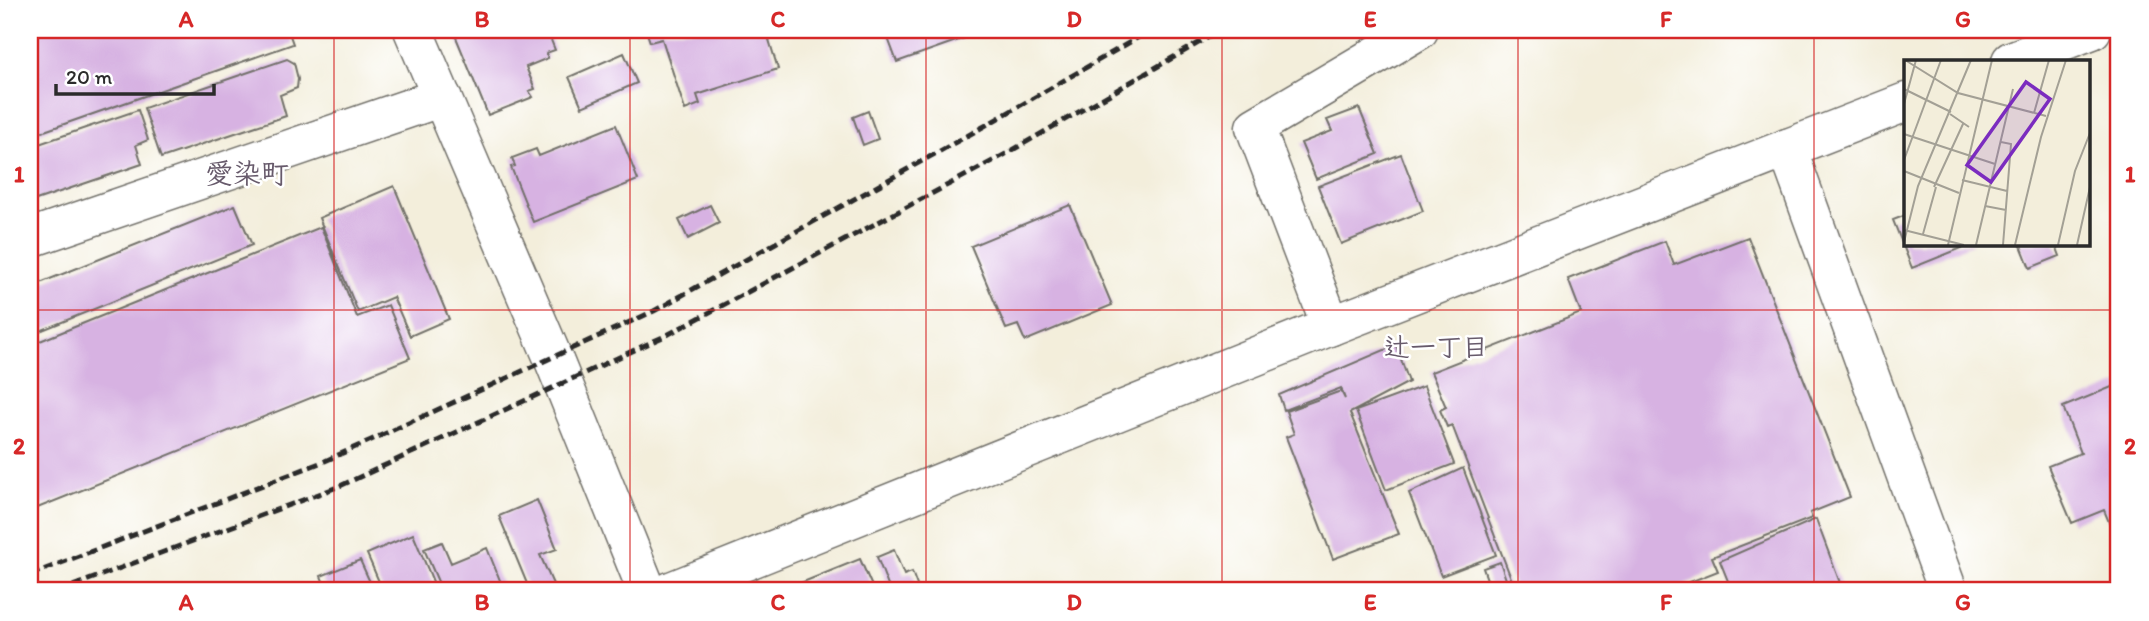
<svg xmlns="http://www.w3.org/2000/svg" width="2149" height="621" font-family="Itim,'Klee One',sans-serif">
<style>
.building{fill:#d7b2e2}
.lines{fill:none;stroke-linecap:round;stroke-linejoin:round}
.minor-casing{stroke:#716f69;stroke-width:41}
.tertiary-casing{stroke:#716f69;stroke-width:41}
.minor{stroke:#fff;stroke-width:38}
.tertiary{stroke:#fff;stroke-width:38}
.rail{stroke:#2b2b2b;stroke-width:5;stroke-dasharray:10 5;stroke-linecap:butt}
.grid{fill:none;stroke:#d62828;stroke-width:2;stroke-opacity:0.55}
.labels{text-anchor:middle;dominant-baseline:central;stroke-width:5;stroke-linejoin:round;paint-order:stroke}
.neighbourhood-label{font-size:26px;font-weight:bold;fill:#675a6b;stroke:#fff}
.quarter-label{font-size:28px;font-weight:bold;fill:#675a6b;stroke:#fff}
.inset-road{fill:none;stroke:#a3a095;stroke-width:2}
.view{fill:#7b2cbf;fill-opacity:0.15;stroke:#7b2cbf;stroke-width:3.5}
.inset-edge{fill:none;stroke:#2b2b2b;stroke-width:3.5}
.neatline{fill:none;stroke:#d62828;stroke-width:2.5}
.grid-label{font-size:23px;text-anchor:middle;font-weight:bold;fill:#d62828}
</style>
<rect width="100%" height="100%" fill="#fff"/>
<filter id="ink" filterUnits="userSpaceOnUse"><feTurbulence type="fractalNoise" baseFrequency=".0143" numOctaves="2"/><feDisplacementMap in="SourceGraphic" scale="14" xChannelSelector="R" yChannelSelector="G"/><feConvolveMatrix kernelMatrix="1 2 1 2 8 2 1 2 1" color-interpolation-filters="sRGB"/></filter>
<filter id="wash" filterUnits="userSpaceOnUse"><feTurbulence type="fractalNoise" baseFrequency=".00686" numOctaves="4" result="noise"/><feDisplacementMap in="SourceGraphic" scale="28" xChannelSelector="R" yChannelSelector="G"/><feGaussianBlur stdDeviation="1.57" result="paint"/><feColorMatrix in="noise" values="0 0 0 0 0 0 0 0 0 0 0 0 0 0 0 0 0 1.4 0 .05"/><feComposite in="paint" operator="in"/></filter>
<g filter="url(#wash)">
<rect width="100%" height="100%" fill="#f3eedb"/>
<g id="blocks">
<path class="building" d="M30 30H288L293 44 30 136Z
M453 30H563L549 35 555 50 546 53 548 58 526 67 535 89 529 91 533 97 488 115Z
M646 30H766L778 69 697 95 700 104 685 110 662 39 650 42Z
M885 30H987L897 62Z
M624 53 637 83 582 107 569 77Z
M287 59 294 63 298 79 297 88 280 95 286 116 161 158 144 108Z
M1359 108 1378 154 1316 179 1301 143 1332 131 1327 120Z
M138 110 148 140 136 145 142 164 30 202V147Z
M868 111 878 139 863 145 853 117Z
M616 125 638 180 533 222 511 167 515 166 512 158 536 149 539 156Z
M1401 154 1423 211 1341 244 1318 186Z
M394 186 449 319 410 336 393 297 358 312 319 218Z
M235 205 252 245 30 335V287Z
M710 205 719 223 688 239 679 220Z
M1070 205 1112 305 1025 341 1018 325 1006 329 971 246Z
M1906 215V243H1974L1912 268 1893 220Z
M321 227 357 317 388 305 410 358 30 511V345Z
M1748 237 1850 497 1810 513 1812 518 1712 557 1718 571 1667 591H1516L1452 425 1447 427 1440 410 1446 407 1431 372 1581 313 1568 279 1665 241 1674 265Z
M2020 243H2055L2060 256 2030 268Z
M1396 345 1409 382 1350 413 1399 534 1333 559 1286 437 1294 434 1286 411 1341 391 1345 399 1341 388 1284 410 1279 395Z
M2119 384V546L2104 510 2072 523 2048 466 2081 453 2063 407Z
M1424 386 1454 464 1386 490 1356 411Z
M1463 468 1496 555 1441 576 1409 493Z
M537 500 557 549 540 555 556 591H530L499 516Z
M1816 519 1843 591H1732L1720 561Z
M413 534 437 591H383L367 554Z
M442 542 451 563 487 548 503 588 495 591H442L424 549Z
M894 550 904 575 912 572 919 591H890L877 557Z
M860 559 874 591H781Z
M360 560 374 591H327L321 576Z
M1500 562 1510 591H1491L1483 568Z"/>
</g>
</g>
<g filter="url(#ink)">
<use href="#blocks" fill-opacity="0" stroke="#716f69" stroke-width="2"/>
<g class="lines">
<defs>
<path id="minor" d="M1787 148 1948 591
M30 238 442 97
M1331 326 1255 127 1419 30"/>
<path id="tertiary" d="M413 30 553 358 647 591
M2011 61 2092 30
M671 591 1331 326 1906 102"/>
</defs>
<use href="#minor" class="minor-casing"/>
<use href="#tertiary" class="tertiary-casing"/>
<use href="#minor" class="minor"/>
<use href="#tertiary" class="tertiary"/>
<path class="rail" d="M30 575 325 461 654 311 990 123 1151 30
M59 591 340 486 667 335 1004 155 1221 30"/>
</g>
</g>
<path class="grid" d="M334 30V591M630 30V591M926 30V591M1222 30V591M1518 30V591M1814 30V591M30 310H2119"/>
<g class="labels">
<g class="neighbourhood-label">
<text x="1436" y="347">辻一丁目</text>
</g>
<g class="quarter-label">
<text x="247" y="173">愛染町</text>
</g>
</g>
<g transform="translate(1904 60)">
<rect width="186" height="186" fill="#f3eedb"/>
<path class="inset-road" d="M1 0 54 33 142 56M0 29 47 52M0 44 12 0M130 53 145 0M46 54 65 67M0 74 91 104M97 82 107 84 99 185M0 100 37 0M0 111 55 133M58 120 103 131M30 127 59 64M81 146 102 150M0 170 60 185M19 174 32 127M0 182 14 126 67 0M44 185 88 0M72 185 109 29M111 185 137 77 162 0M154 185 171 111 186 73M173 185 186 127"/>
<path class="view" d="M122 22 146 39 87 122 63 105Z"/>
<rect width="186" height="186" class="inset-edge"/>
</g>
<rect width="2149" height="621" fill="none" stroke="#fff" stroke-width="77"/>
<path d="M56 84v10h158v-10" fill="none" stroke="#2b2b2b" stroke-width="3.5"/>
<text x="66" y="84" font-size="21" fill="#2b2b2b" stroke="#ffffff" stroke-width="5" paint-order="stroke">20 m</text>
<rect x="38" y="38" width="2072" height="544" class="neatline"/>
<g class="grid-label">
<text x="186" y="27">A</text>
<text x="482" y="27">B</text>
<text x="778" y="27">C</text>
<text x="1074" y="27">D</text>
<text x="1370" y="27">E</text>
<text x="1666" y="27">F</text>
<text x="1963" y="27">G</text>
<text x="19" y="182">1</text>
<text x="2130" y="182">1</text>
<text x="19" y="454">2</text>
<text x="2130" y="454">2</text>
<text x="186" y="610">A</text>
<text x="482" y="610">B</text>
<text x="778" y="610">C</text>
<text x="1074" y="610">D</text>
<text x="1370" y="610">E</text>
<text x="1666" y="610">F</text>
<text x="1963" y="610">G</text>
</g>
</svg>
